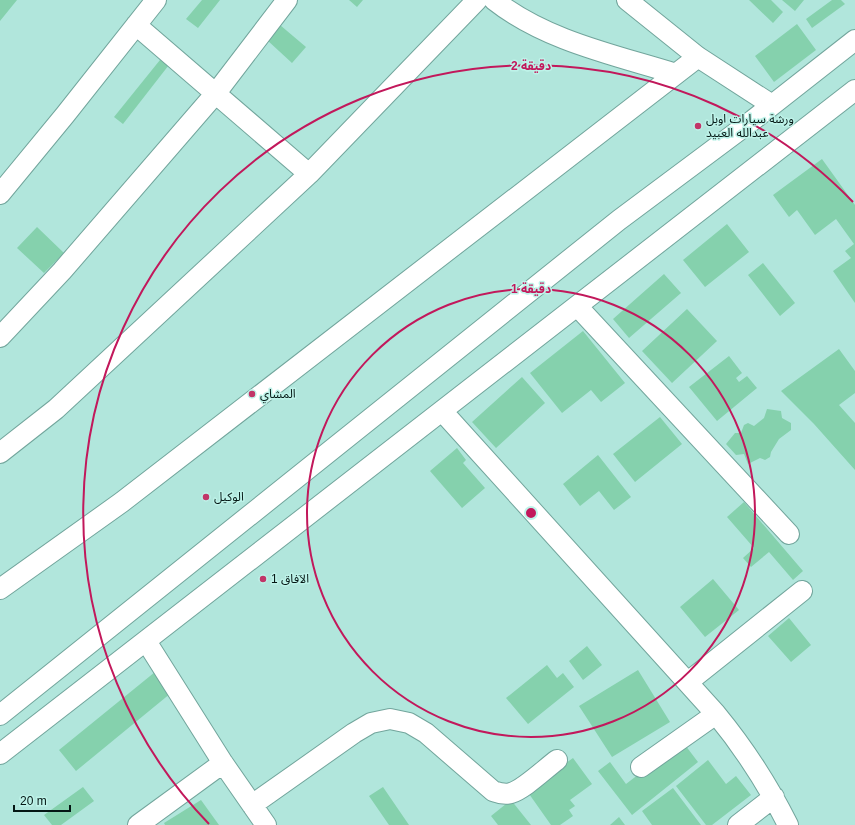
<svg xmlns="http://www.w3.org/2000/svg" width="855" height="825" font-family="Arial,'Noto Sans Arabic',sans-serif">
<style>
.building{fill:#85d1ad}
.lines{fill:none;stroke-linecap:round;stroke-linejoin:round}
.minor-casing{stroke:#72a59c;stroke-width:22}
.minor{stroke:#fff;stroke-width:20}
.ring{fill:none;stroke:#c2185b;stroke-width:2}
.poi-dot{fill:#c13568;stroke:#bef3e9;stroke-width:1.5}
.labels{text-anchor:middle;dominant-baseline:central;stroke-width:3;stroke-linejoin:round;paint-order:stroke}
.poi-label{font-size:12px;fill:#041714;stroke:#bef3e9;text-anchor:start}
.centre{fill:#c2185b;stroke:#bef3e9;stroke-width:2}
.ring-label{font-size:12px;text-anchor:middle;font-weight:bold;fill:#c2185b;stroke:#bef3e9;stroke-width:3;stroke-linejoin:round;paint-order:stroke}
</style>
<rect width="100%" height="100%" fill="#b1e6dc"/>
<path class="building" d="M0 0H17L0 21Z
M202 0H220L198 28 186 19Z
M349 0H363L357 7Z
M749 0H771L783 12 773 23Z
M782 0H804L795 11Z
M832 0H841L845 4 812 28 806 19Z
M797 24 816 50 774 82 755 56Z
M280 25 306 47 292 63 267 40Z
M164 55 172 61 123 124 114 117Z
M822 159 855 205V303L833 271 851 258 845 251 854 244 836 219 815 235 797 210 789 217 773 195Z
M727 224 749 252 705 287 683 260Z
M37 227 64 253 44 273 17 248Z
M763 263 795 303 780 316 748 275Z
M664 274 681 293 629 338 613 319Z
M687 309 717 341 672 383 642 351Z
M583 331 625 383 601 402 591 390 562 413 530 373Z
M839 349 855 371V393L839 405 855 423V470L814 424 781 391Z
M729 356 742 373 736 378 739 382 747 376 757 388 717 421 689 387Z
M522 377 545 403 496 448 472 422Z
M767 409 781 411 782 418 791 423V430L779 439 771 452 770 457 765 460 760 458 748 464 744 454 736 455 726 444 735 433H741L744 425 748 423 754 426 764 418Z
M660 417 682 444 635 482 613 454Z
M457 448 466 460 463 463 485 488 462 508 430 471Z
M598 455 631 497 614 510 599 491 580 506 563 484Z
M744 502 803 571 793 580 769 552 751 567 743 558 754 548 727 517Z
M713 579 739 610 705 637 680 607Z
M789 618 811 645 791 662 768 636Z
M587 646 602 665 583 680 569 661Z
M547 665 557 678 563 673 574 687 528 724 506 698Z
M638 670 670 722 612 757 579 706Z
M155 672 171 693 76 771 59 750Z
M682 741 698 762 632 815 598 771 610 762 626 784Z
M573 758 592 784 570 800 575 806 569 810 573 816 560 825H551L527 791Z
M708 760 726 784 736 776 751 795 712 825H706L676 786Z
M83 787 94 801 61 825H52L44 815Z
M383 787 409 825H389L369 796Z
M673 788 701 825H652L642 811Z
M201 800 219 825H165L164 823Z
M511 800 531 825H498L491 816Z
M619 817 625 825H610Z"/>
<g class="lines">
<defs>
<path id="minor" d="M494 0C546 41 615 55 676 74
M627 0 698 57 772 105
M136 25 309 174
M0 194 65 115 156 0
M577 306 789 534
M0 337 62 271 216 93 287 0
M442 411 716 714C744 748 768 785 788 825
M0 453 56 409 309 174 477 0
M0 589 122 502 698 57
M146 641 223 763 266 825
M688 682 802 591
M0 715 619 220 753 120 855 40
M0 754 855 90
M641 767 716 714
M252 805 354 733 371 723 390 719 409 723 426 733 493 791C499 793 505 795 511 793 523 790 546 768 557 760
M138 825 223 763
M738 825 774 797"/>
</defs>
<use href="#minor" class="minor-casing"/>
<use href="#minor" class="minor"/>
</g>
<g class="ring">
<circle cx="531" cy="513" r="224"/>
<path d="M209 824A447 447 0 1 1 853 202"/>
</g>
<g class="poi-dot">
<circle cx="698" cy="126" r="4"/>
<circle cx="252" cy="394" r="4"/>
<circle cx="206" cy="497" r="4"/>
<circle cx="263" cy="579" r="4"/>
</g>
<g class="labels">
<g class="poi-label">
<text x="706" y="119">ورشة سيارات اوبل<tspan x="706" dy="14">عبدالله العبيد</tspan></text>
<text x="260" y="394">المشاي</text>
<text x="214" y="497">الوكيل</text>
<text x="271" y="579">الآفاق 1</text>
</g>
</g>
<circle cx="531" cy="513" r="6" class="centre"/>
<g class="ring-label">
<text x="531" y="70">2 دقيقة</text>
<text x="531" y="293">1 دقيقة</text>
</g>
<path d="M14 805v6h56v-6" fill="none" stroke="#041714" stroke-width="2"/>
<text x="20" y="805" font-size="12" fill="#041714" stroke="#bef3e9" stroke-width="3" paint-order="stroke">20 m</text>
</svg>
